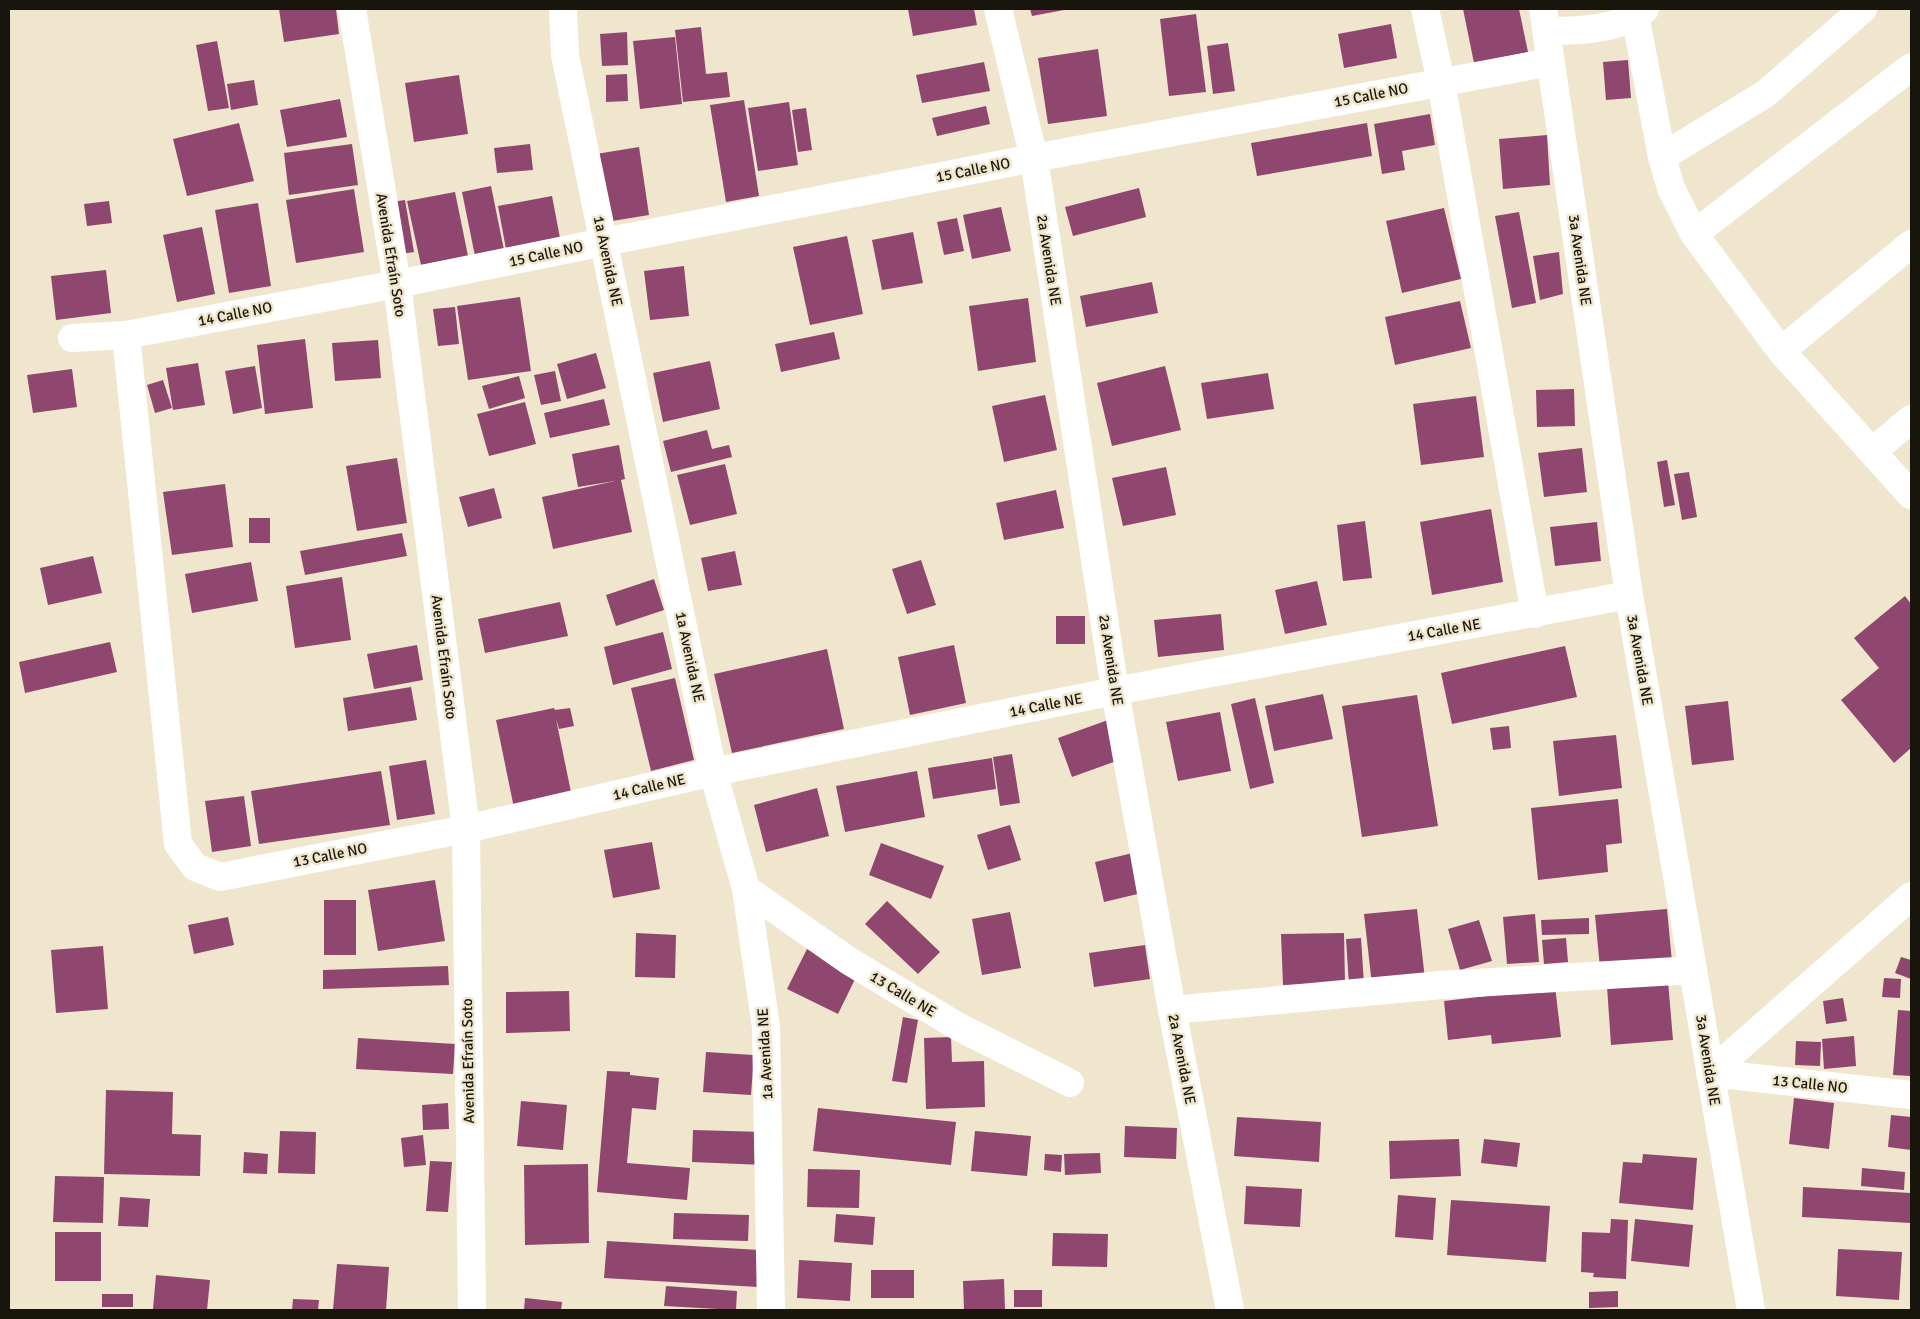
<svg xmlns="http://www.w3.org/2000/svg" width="1920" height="1319" font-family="Signika,sans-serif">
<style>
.building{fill:#8f466f}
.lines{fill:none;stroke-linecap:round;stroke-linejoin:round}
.minor{stroke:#fff;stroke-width:28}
.labels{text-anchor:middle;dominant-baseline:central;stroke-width:5;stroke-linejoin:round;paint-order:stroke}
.street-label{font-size:15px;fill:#18150c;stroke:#efe6cd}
</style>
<rect width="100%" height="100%" fill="#efe6cd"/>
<path class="building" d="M279 9H336L339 34 284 42Z
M908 9H974L977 25 913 36Z
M1030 9H1064V10L1032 16Z
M1463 9H1519L1528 52 1474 63Z
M1196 14 1206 92 1169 96 1160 19Z
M1391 24 1397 58 1344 68 1338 34Z
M701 27 706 74 727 72 730 97 683 102 675 30Z
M627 32 628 65 602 66 600 34Z
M675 37 682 104 640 109 633 41Z
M217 41 229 108 208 111 196 45Z
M1228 43 1235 91 1213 94 1207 46Z
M1098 49 1107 116 1048 124 1038 58Z
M1628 60 1631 98 1606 100 1603 62Z
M984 62 990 91 922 103 916 75Z
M627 74 628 101 606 102V75Z
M459 75 468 134 414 142 405 83Z
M254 80 258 105 231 110 227 84Z
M340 99 347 137 287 147 280 110Z
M744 100 759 196 726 202 710 105Z
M789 102 798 165 758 171 748 108Z
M986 106 990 124 937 136 932 118Z
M806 108 812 150 798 152 792 110Z
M1430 114 1435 145 1402 151 1405 170 1382 174 1374 124Z
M239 123 254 181 187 196 173 139Z
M1367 123 1372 156 1257 176 1251 143Z
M1547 135 1550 185 1503 189 1499 139Z
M352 144 358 185 289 195 284 153Z
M530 144 533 170 497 173 494 148Z
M639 147 649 215 600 223 590 155Z
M491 186 504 250 475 256 462 192Z
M1139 188 1146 217 1073 236 1065 207Z
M354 189 364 252 296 263 286 200Z
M455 192 468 256 421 265 407 201Z
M552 196 560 238 506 249 498 206Z
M405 200 414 252 394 255 385 203Z
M109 201 112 223 87 226 84 204Z
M258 203 271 286 229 293 215 210Z
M1001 207 1011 251 972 259 963 215Z
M1444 208 1461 279 1402 293 1386 221Z
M1519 212 1536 303 1512 308 1495 216Z
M957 218 964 251 944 255 937 222Z
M202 227 215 294 177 302 163 235Z
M913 232 923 283 882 290 872 240Z
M847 236 863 314 810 325 793 247Z
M1559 252 1563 294 1540 300 1533 256Z
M684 266 689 316 650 320 644 271Z
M106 270 111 313 56 320 51 276Z
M1152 282 1158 313 1086 327 1080 296Z
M520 297 531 371 468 380 457 306Z
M1028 298 1036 362 978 371 969 306Z
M1460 301 1471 348 1395 365 1385 317Z
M455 307 459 344 438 346 433 309Z
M834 332 840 359 781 372 775 344Z
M305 339 313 408 265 414 257 345Z
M378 340 381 378 335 381 332 343Z
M596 353 606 388 567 399 557 364Z
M710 361 720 409 663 422 653 373Z
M198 363 205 405 173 410 166 368Z
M255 366 262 408 233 414 225 371Z
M1165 366 1181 430 1112 446 1097 383Z
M72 369 77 407 33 413 27 375Z
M555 371 561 401 541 405 534 375Z
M1268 373 1274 409 1207 419 1201 383Z
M519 376 525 398 489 409 482 386Z
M163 380 172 408 155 413 147 385Z
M1574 389 1575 426 1537 427 1536 390Z
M1045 395 1057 450 1004 462 992 406Z
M1476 396 1484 457 1421 465 1413 404Z
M604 399 610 425 550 438 544 413Z
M525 402 536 444 489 456 477 414Z
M707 430 712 449 729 445 732 457 671 472 663 441Z
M619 445 625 479 621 480 632 532 553 549 542 497 615 481 578 487 572 454Z
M1582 448 1587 492 1544 497 1538 453Z
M397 458 407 523 357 531 346 466Z
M1667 460 1675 505 1664 507 1657 462Z
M725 464 737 514 690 525 677 475Z
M1166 467 1176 515 1123 526 1112 478Z
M1689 472 1697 517 1682 520 1674 474Z
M225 484 233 547 172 555 163 492Z
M494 488 502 518 468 527 459 497Z
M1056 490 1064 528 1004 540 996 503Z
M1491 509 1503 582 1432 595 1420 522Z
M249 518H270V543H249Z
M1365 521 1372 578 1343 581 1337 525Z
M1597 522 1601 561 1555 566 1550 527Z
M402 533 407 556 305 575 300 551Z
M735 551 742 585 708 591 701 558Z
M93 556 102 593 48 605 40 568Z
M921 560 936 605 907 614 892 569Z
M251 562 258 601 192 613 185 574Z
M342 577 351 640 295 648 286 586Z
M654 579 664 610 616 626 606 595Z
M1317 581 1327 625 1285 634 1275 590Z
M1905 596 1911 604V748L1894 763 1841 700 1879 668 1854 638Z
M560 602 568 636 485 653 478 619Z
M1221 614 1224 650 1158 657 1154 620Z
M1056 616H1085V644H1056Z
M663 632 672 669 613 685 604 647Z
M110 642 117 672 25 693 19 662Z
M417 645 423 680 374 689 367 654Z
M954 645 966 703 910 715 898 657Z
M1565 646 1577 697 1452 724 1441 673Z
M827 649 844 729 732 753 714 674Z
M675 678 694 760 651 771 631 688Z
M411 687 417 720 348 731 343 698Z
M1323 694 1333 739 1274 751 1265 706Z
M1417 695 1438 826 1362 837 1342 706Z
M1255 698 1274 783 1250 789 1231 704Z
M1728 701 1734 760 1692 765 1685 706Z
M554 708 555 710 570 708 574 726 559 729 556 719 572 797 514 808 496 720Z
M1220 712 1231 771 1178 781 1166 722Z
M1108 720 1122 759 1072 777 1058 738Z
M1509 726 1511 748 1493 750 1490 728Z
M1616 735 1622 788 1559 796 1553 741Z
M1012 754 1020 803 1000 806 993 757Z
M992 758 996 789 933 799 928 768Z
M426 760 435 814 397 820 389 766Z
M381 771 390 825 259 844 251 791Z
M917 771 925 817 845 832 836 786Z
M817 788 829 836 766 852 754 805Z
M244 796 251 846 212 852 205 801Z
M1618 799 1622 843 1606 845 1608 872 1538 880 1531 808Z
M1010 825 1021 860 988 870 977 835Z
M652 842 660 889 613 898 604 850Z
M881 843 944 866 931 899 869 875Z
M1137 852 1146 892 1104 902 1095 862Z
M435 880 445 941 378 951 368 890Z
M324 900H356V955H324Z
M887 901 940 952 918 974 865 924Z
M1417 909 1425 979 1372 985 1364 914Z
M1667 909 1672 962 1600 968 1595 915Z
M1010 912 1021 968 982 975 972 919Z
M1535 914 1539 962 1507 964 1503 917Z
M228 917 234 945 194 954 188 925Z
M1589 918V934L1542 935 1541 920Z
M1479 920 1492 961 1460 970 1448 929Z
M636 933 676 935 675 978 635 977Z
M1344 933 1345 983 1283 985 1281 934Z
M1361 938 1364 984 1349 985 1346 939Z
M1566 938 1568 962 1544 964 1542 940Z
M1145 945 1150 979 1094 987 1089 953Z
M103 946 108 1009 56 1013 51 950Z
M807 949 858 973 838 1014 787 989Z
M1901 957 1911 960V979L1895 973Z
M448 966 449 985 323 989V970Z
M1884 978 1901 979 1900 998 1882 997Z
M1668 981 1673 1040 1611 1045 1607 986Z
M1555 986 1561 1037 1492 1044 1491 1035 1448 1040 1444 1001 1487 996 1486 994Z
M569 991 570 1031 506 1033V992Z
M1843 998 1847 1021 1826 1024 1823 1001Z
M1898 1010 1911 1011V1076L1893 1075Z
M903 1017 918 1020 907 1083 892 1081Z
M1854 1036 1856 1066 1824 1069 1822 1039Z
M951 1037 952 1062 984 1061 985 1107 926 1109 924 1038Z
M358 1038 455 1044 453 1074 356 1069Z
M1796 1041 1821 1042 1820 1066 1795 1065Z
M706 1052 754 1055 751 1095 703 1092Z
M607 1071 630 1072V1075L659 1078 656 1110 632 1108 627 1163 690 1168 687 1200 597 1192Z
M106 1090 173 1092 172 1134 201 1135 200 1176 104 1174Z
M1794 1098 1834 1103 1829 1149 1789 1144Z
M521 1101 567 1105 563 1150 517 1146Z
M448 1103 449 1129 423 1130 422 1105Z
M818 1108 956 1122 951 1165 813 1151Z
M1891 1115 1911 1117V1150L1888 1147Z
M1237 1117 1321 1122 1319 1162 1234 1156Z
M1125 1126 1177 1128 1176 1159 1124 1157Z
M693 1130 767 1132 766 1165 692 1162Z
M280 1131 316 1132 315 1174 278 1173Z
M975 1131 1031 1136 1027 1176 971 1171Z
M423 1135 426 1165 404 1167 401 1138Z
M1459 1139 1461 1176 1390 1179 1389 1141Z
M1484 1139 1520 1143 1517 1167 1481 1163Z
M244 1152 268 1154 267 1174 243 1173Z
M1100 1153 1101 1173 1065 1175 1064 1154Z
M1045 1154 1062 1155 1061 1172 1044 1170Z
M1643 1154 1697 1158 1693 1210 1619 1203 1623 1162 1642 1163Z
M430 1161 452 1162 448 1212 426 1211Z
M588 1164 589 1243 525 1245 524 1165Z
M1862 1168 1905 1172 1904 1190 1861 1186Z
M808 1169 860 1170 859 1208 807 1207Z
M55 1176 104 1177 103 1223 53 1222Z
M1246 1186 1302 1189 1300 1227 1244 1224Z
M1803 1187 1911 1193V1223L1802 1217Z
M1398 1195 1436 1198 1433 1240 1395 1237Z
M120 1197 150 1199 148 1227 118 1226Z
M1451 1200 1550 1206 1546 1262 1447 1255Z
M674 1213 749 1215 748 1241 673 1239Z
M836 1214 875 1217 873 1245 834 1242Z
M1611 1219 1628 1220 1626 1279 1593 1277 1594 1273 1581 1272 1582 1232 1610 1233Z
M1635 1219 1693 1225 1689 1267 1631 1261Z
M55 1232H101V1281H55Z
M1053 1233 1108 1234 1107 1267 1052 1266Z
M607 1241 760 1250 758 1287 604 1278Z
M1838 1249 1902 1252 1899 1300 1836 1296Z
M799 1260 852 1263 850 1301 797 1298Z
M337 1264 389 1267 386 1310H333Z
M871 1270H914V1298H871Z
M156 1275 210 1280 207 1310 153 1309Z
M1004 1279 1005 1310H964L963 1281Z
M666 1286 737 1291 736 1310 664 1306Z
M1014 1290H1042V1307H1014Z
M1618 1291V1307L1589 1308V1292Z
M102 1294H133V1307H102Z
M525 1298 562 1302 561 1310H524Z
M293 1299 319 1300 318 1310H292Z"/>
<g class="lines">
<path class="minor" d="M352 9 397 284 466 829 472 1310
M563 9 565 55 713 772 746 889 766 1027 771 1310
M998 9 1034 158 1115 691 1172 1010 1230 1310
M1425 9 1441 82 1535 614
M1543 9 1629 595 1751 1310
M1634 9 1662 157 1671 188 1694 234 1781 351 1911 495
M1547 31C1579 31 1619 30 1645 9
M1662 157 1765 94 1863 9
M1694 234 1911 67
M126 335 178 844 195 867 220 877 466 829 713 772 1115 691 1629 595
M72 338 126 335 397 284 604 242 1034 158 1551 62
M1781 351 1911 244
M1872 452 1911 419
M746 889 849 961 957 1026 1070 1083
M1172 1010 1441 985 1693 970
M1710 1073 1911 896
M1710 1073 1911 1095"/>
</g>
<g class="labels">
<g class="street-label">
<text transform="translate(1371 95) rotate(-11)">15 Calle NO</text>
<text transform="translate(973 170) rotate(-11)">15 Calle NO</text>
<text transform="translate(546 254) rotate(-12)">15 Calle NO</text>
<text transform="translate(391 255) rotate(81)">Avenida Efraín Soto</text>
<text transform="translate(1049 260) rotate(81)">2a Avenida NE</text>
<text transform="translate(1580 260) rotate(82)">3a Avenida NE</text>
<text transform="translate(608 261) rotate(78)">1a Avenida NE</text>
<text transform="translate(235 314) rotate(-11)">14 Calle NO</text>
<text transform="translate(1444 630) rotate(-10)">14 Calle NE</text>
<text transform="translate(444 657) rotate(83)">Avenida Efraín Soto</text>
<text transform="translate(690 657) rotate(78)">1a Avenida NE</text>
<text transform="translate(1111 660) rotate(81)">2a Avenida NE</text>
<text transform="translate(1640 660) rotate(80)">3a Avenida NE</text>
<text transform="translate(1046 705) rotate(-11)">14 Calle NE</text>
<text transform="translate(649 787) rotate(-13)">14 Calle NE</text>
<text transform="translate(330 855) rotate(-11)">13 Calle NO</text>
<text transform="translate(903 994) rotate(31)">13 Calle NE</text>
<text transform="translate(765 1054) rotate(-93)">1a Avenida NE</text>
<text transform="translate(1182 1059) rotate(79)">2a Avenida NE</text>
<text transform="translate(1708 1060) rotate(81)">3a Avenida NE</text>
<text transform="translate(468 1061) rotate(-91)">Avenida Efraín Soto</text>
<text transform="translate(1810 1084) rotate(6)">13 Calle NO</text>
</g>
</g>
<rect width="1920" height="1319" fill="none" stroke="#18150c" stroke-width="20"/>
</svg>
